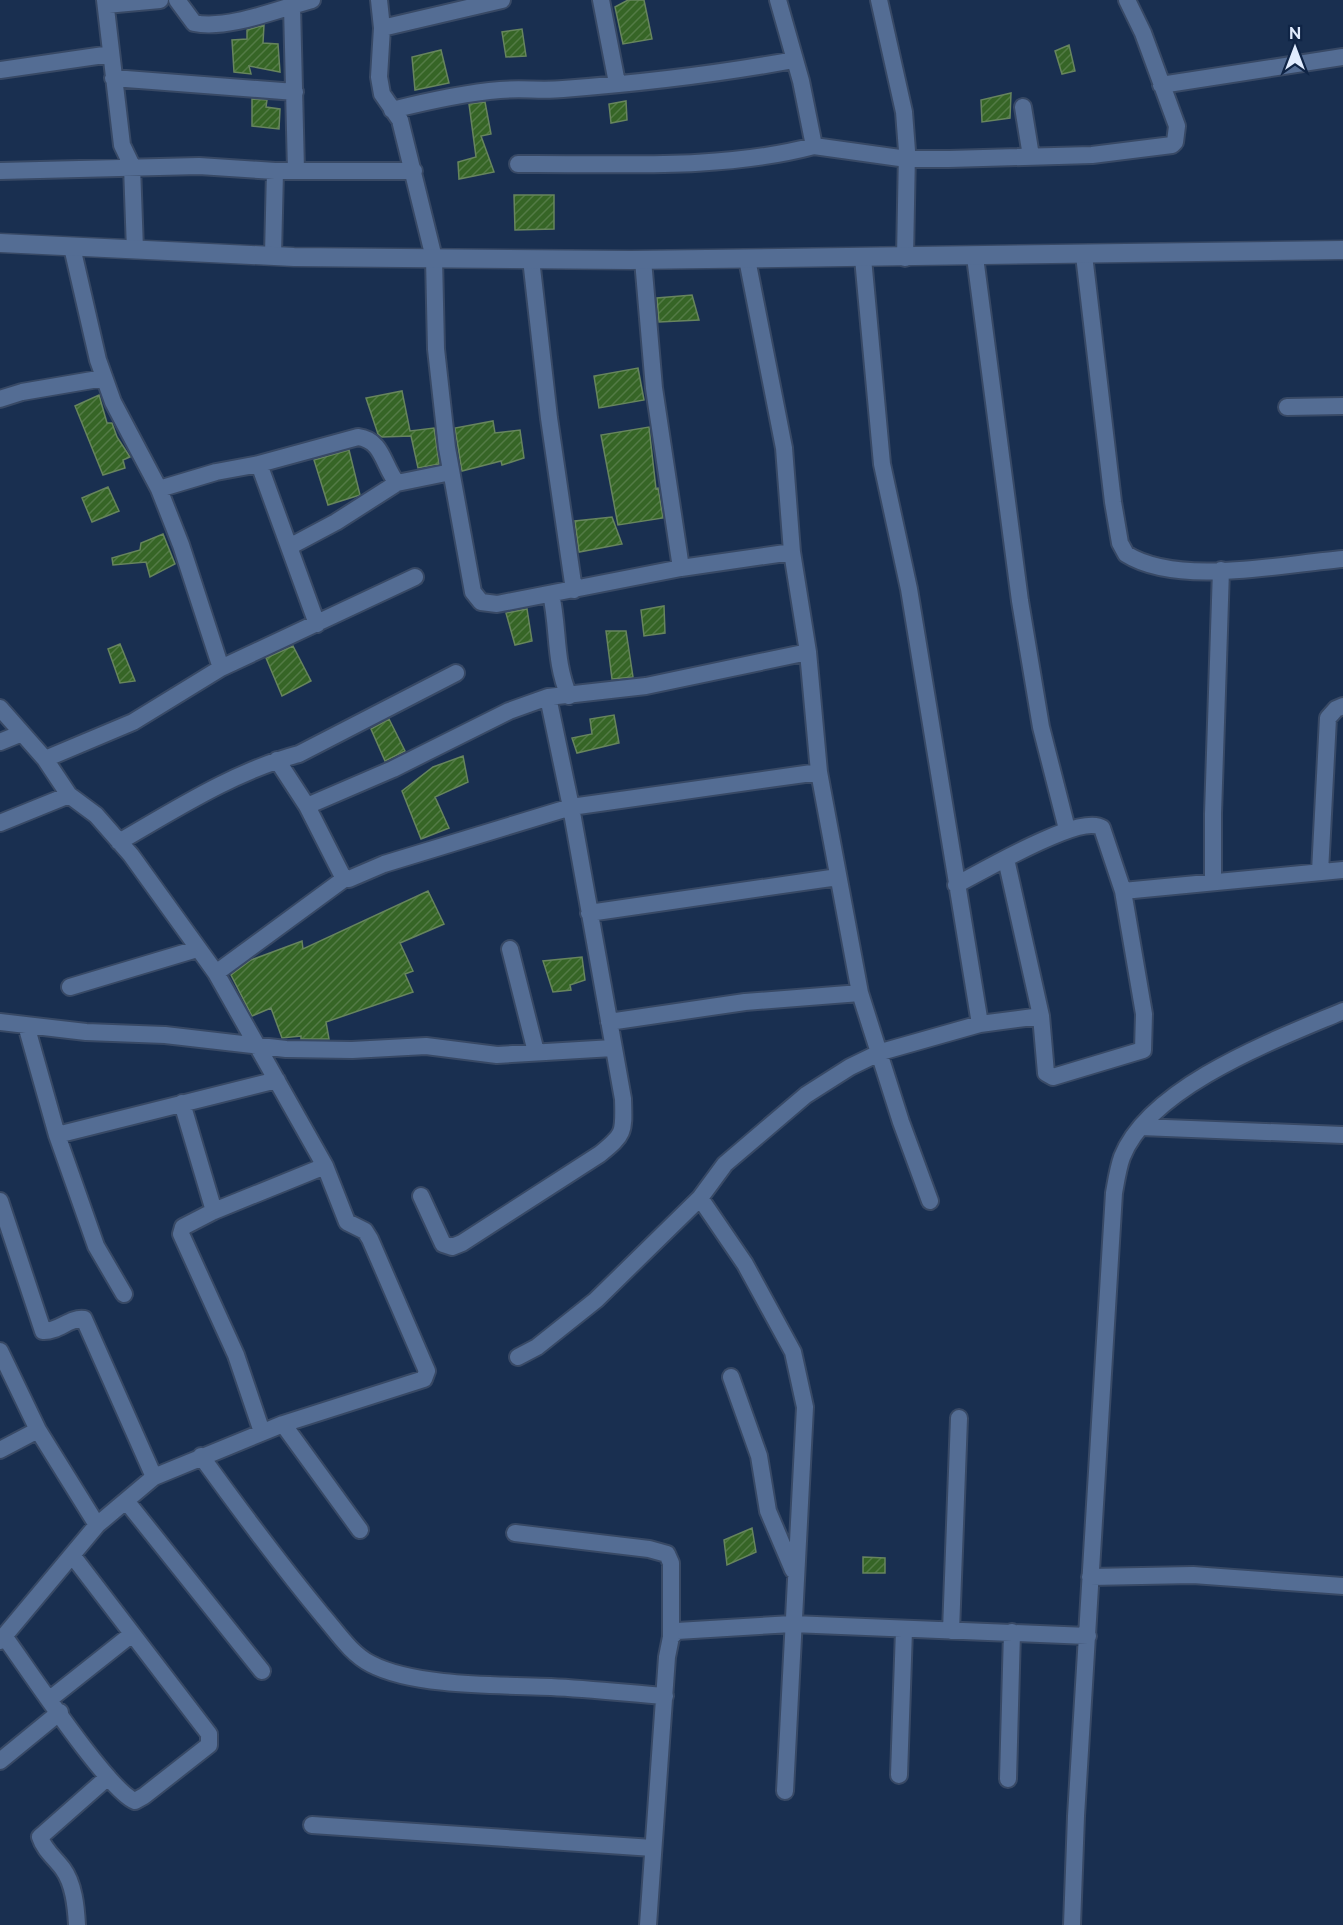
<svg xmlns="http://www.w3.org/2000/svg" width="1343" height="1925" font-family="Raleway,sans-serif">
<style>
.building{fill:url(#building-hatch);stroke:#67855e;stroke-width:1.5}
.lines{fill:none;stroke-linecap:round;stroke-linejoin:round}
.minor-casing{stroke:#384965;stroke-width:20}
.tertiary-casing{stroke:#384965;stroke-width:21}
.minor{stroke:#546d94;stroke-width:16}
.tertiary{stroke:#546d94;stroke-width:18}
</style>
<defs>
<pattern id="building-hatch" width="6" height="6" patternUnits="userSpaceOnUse" patternTransform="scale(1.5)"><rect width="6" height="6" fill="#366526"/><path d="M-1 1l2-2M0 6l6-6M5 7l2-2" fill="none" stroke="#537b46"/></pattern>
</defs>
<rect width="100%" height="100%" fill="#192f50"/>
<path class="building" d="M628 0H644L652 39 623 44 615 7Z
M264 25 263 43 278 44 280 72 249 66 251 74 234 72 232 40 247 39V30Z
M522 29 526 56 506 57 502 32Z
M1069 45 1075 71 1062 74 1055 51Z
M441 50 449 83 415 90 412 57Z
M1011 93 1010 118 982 122 981 100Z
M252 99 267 100 266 107 280 109 279 129 252 126Z
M626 101 627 120 611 123 609 104Z
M485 102 491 134 481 136 494 172 459 179 458 162 476 157 469 104Z
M514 195H554V229L515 230Z
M692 295 699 320 659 322 657 298Z
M638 368 644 400 599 408 594 376Z
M402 391 410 431 434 428 439 464 418 468 411 436 382 437 378 434 366 398Z
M99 395 107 423H112L117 437 130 457 123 460 125 468 103 475 75 406Z
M493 421 495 433 520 430 524 458 502 465 501 461 462 471 455 428Z
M649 427 656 489 658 488 663 518 618 525 601 435Z
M349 450 360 495 328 505 314 460Z
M108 487 119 511 92 522 82 498Z
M612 517 622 544 579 552 575 521Z
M163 534 175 564 150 577 146 562 113 565 112 558 140 550 141 543Z
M664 606 665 633 644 636 641 610Z
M527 609 532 641 515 645 506 613Z
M606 631H626L633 677 612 679Z
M120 644 135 681 120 683 108 649Z
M293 646 311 681 282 696 266 658Z
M614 715 619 743 577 753 572 738 592 734 590 719Z
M389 719 405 751 385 761 371 729Z
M463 756 468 782 435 797 449 828 421 839 402 791 433 767Z
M428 891 444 924 400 943 413 971 405 974 413 992 326 1022 329 1039H301V1036L282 1038 271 1008 252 1016 231 975 251 960 302 941 303 949Z
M582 957 585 980 570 985 571 990 553 992 543 961Z
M752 1528 756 1552 727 1565 724 1540Z
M863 1557 885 1558V1573H863Z"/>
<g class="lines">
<defs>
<path id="minor" d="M105 0 122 145 132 166 135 250
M177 0 194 23C228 30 278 9 312 0
M379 0 382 28 379 77 382 94 400 120 434 258 436 349 447 448 473 592 481 602 497 604 681 568 792 552
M601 0 617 83
M879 0 904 112 907 151 905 258
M106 5 160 0
M292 6 296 171
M382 28 502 0
M0 70 111 54
M113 78 295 92
M1161 85 1343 57
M1023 107 1031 156
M392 110C428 101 463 93 500 90 521 88 542 91 563 89 641 83 718 74 794 60
M814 146 907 159H949L1092 155 1172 145 1175 142 1177 126 1143 33 1127 0
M518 164C615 163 719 171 814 146L801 81 778 0
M0 171 199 166 275 171H414
M72 247 98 360 113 402 159 489 181 545 221 668
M273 255 275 171
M1084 255 1113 502 1120 543 1126 554C1178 587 1282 564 1343 559
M975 257 1020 601 1041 727 1067 829
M863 258 882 464 909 589 980 1024
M531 259 549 418 574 590
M747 259 784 448 792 552 808 652 819 772 860 993 901 1122 930 1201
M643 260 654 388 681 568
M0 399 22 392 104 378
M1287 407 1343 406
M259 464 358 437C383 440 383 466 397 483L451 472
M159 489 216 472 259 464 317 624
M289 547 336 522 397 483
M551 594C559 630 554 661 569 696
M0 708 45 759 69 795 96 815 131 855 216 973 325 1166 347 1222 365 1231 370 1239 427 1371 424 1379 283 1424 154 1477 97 1525 0 1641
M0 742 22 733
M45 759 133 722 221 668 415 577
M277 760 307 806 393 769 509 711 548 697 646 686 808 652
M307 806 344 879H349L384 864 571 807 819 772
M0 823 69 795
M119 842C176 809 235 771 299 754L456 673
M1320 872 1328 718 1336 709 1343 706
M1213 881V814L1221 570
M956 885C981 872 1081 813 1102 828L1123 891 1144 1014 1143 1050 1053 1077 1046 1073 1041 1016 1006 859
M1123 891 1343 870
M589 913 838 877
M510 949 536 1052
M216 973 344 879
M70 987 197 949
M0 1022 86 1032 165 1035 286 1049 352 1050 426 1046 497 1055 613 1048
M609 1022 745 1002 860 993
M26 1025 57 1135 96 1246 124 1294
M182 1103 214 1211 325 1166
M1141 1127 1343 1135
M57 1135 277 1080
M421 1196 443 1244 452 1247 462 1243 600 1154C625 1134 624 1132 623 1099L571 807 548 697
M700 1198 745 1264 793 1352 805 1407 785 1791
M0 1201 43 1331C58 1332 70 1317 84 1319L154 1477
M214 1211 183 1227 181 1234 236 1355 262 1432
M0 1351 38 1430 97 1525
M518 1357 537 1347 596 1300 700 1198 725 1164 806 1095 850 1067 881 1052 980 1024 1041 1016
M731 1377 759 1456 768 1511 793 1570
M283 1424 360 1530
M0 1450 38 1430
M201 1456C240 1510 280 1564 323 1616 337 1632 351 1654 371 1664 415 1687 501 1685 551 1687 589 1689 627 1693 665 1696
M127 1502 262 1671
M515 1533 649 1549 667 1554 671 1563V1637
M1090 1577 1193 1575 1343 1586
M951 1631 959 1418
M4 1636C26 1666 108 1791 135 1801L144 1796 209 1745V1734L72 1555
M50 1699 132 1634
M0 1761 60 1712
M899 1775 904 1630
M1008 1779 1012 1632
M312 1825 653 1848
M77 1925C76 1907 74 1884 63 1869 55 1858 44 1850 40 1837L108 1777
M648 1925 667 1657 671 1637 677 1631 792 1624 1088 1636
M1072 1925 1076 1816 1114 1193C1116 1182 1118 1168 1122 1157 1150 1086 1277 1039 1343 1011"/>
<path id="tertiary" d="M0 243 294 257 631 260 1343 250"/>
</defs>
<use href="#minor" class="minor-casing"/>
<use href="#tertiary" class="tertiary-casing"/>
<use href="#minor" class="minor"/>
<use href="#tertiary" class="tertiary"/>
</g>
<g transform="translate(1295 48)" stroke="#0f2445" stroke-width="4.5" paint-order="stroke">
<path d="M0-4.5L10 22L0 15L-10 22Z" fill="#e0ebfd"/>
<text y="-9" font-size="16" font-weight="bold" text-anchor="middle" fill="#e0ebfd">N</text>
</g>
</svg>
